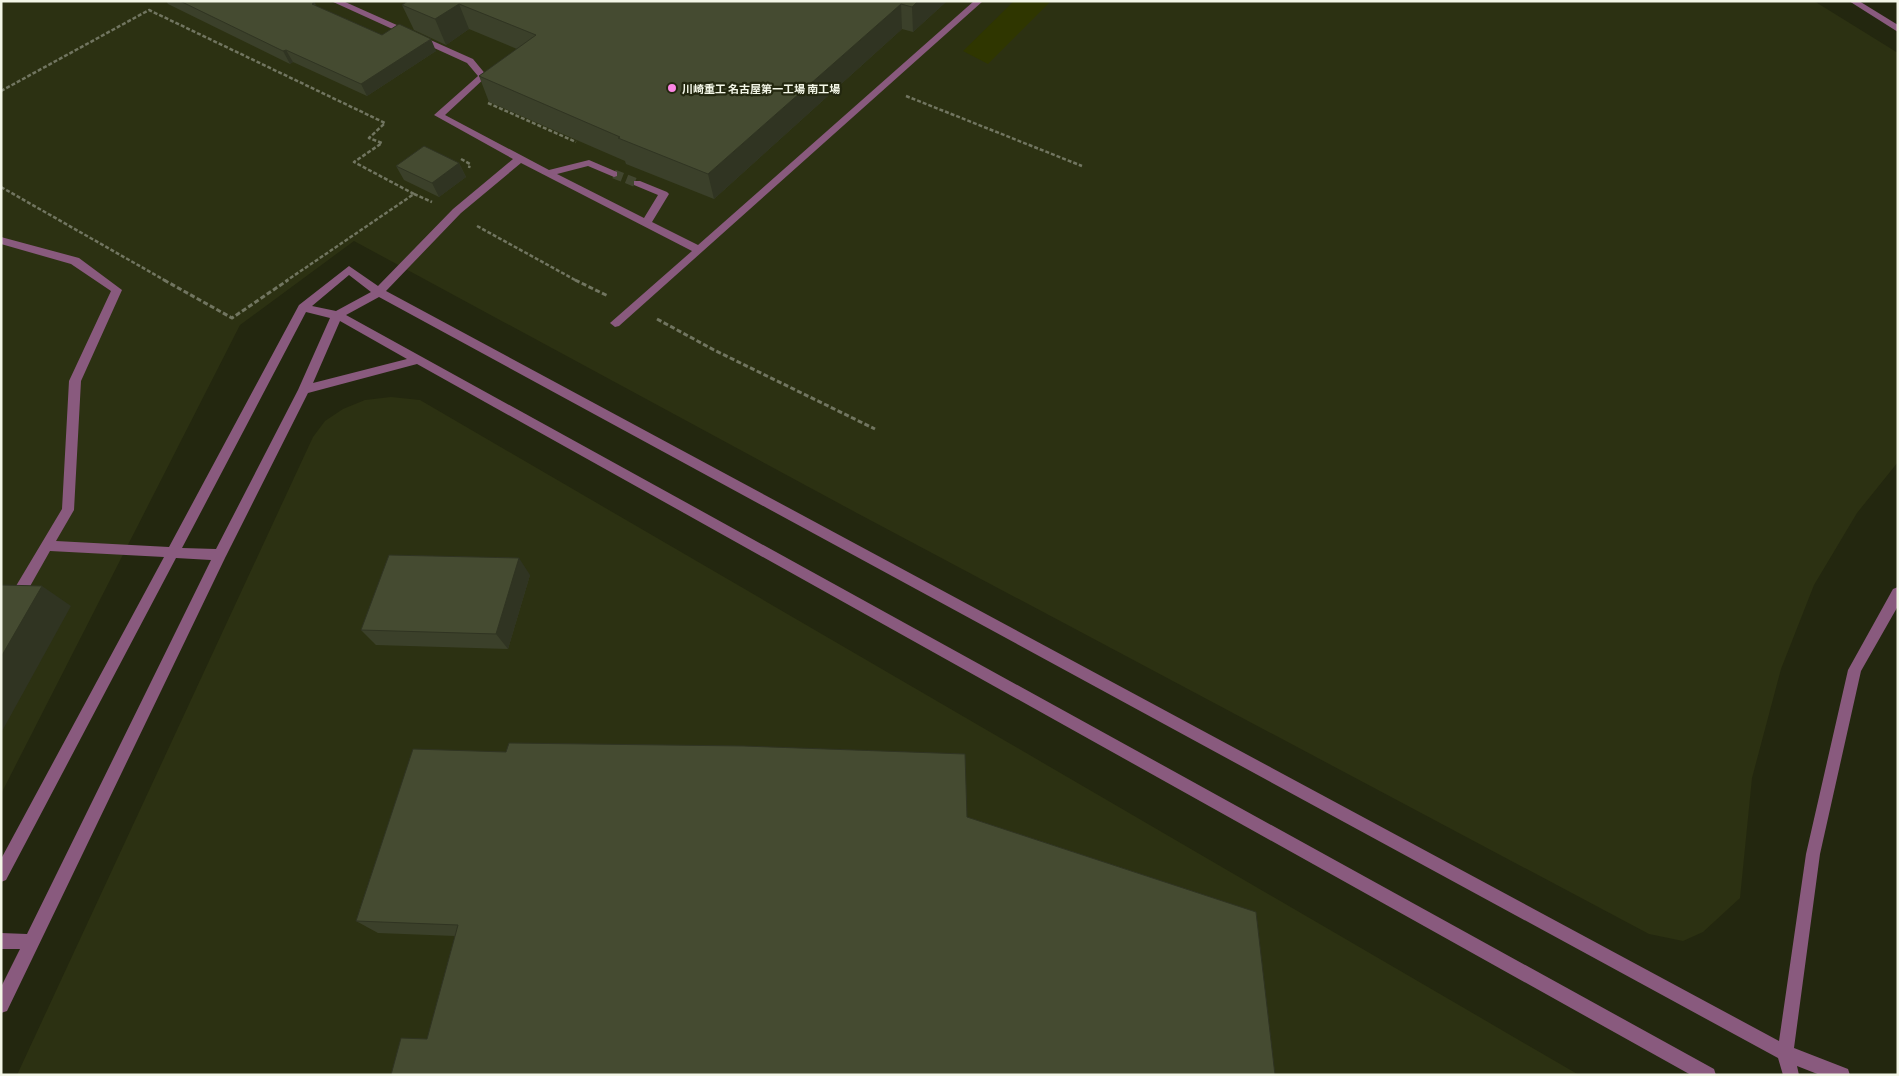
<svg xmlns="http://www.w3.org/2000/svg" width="1899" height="1076" font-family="Commissioner,'Noto Sans JP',sans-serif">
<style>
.built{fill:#2c3112}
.green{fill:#2f3600}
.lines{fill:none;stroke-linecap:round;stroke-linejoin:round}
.minor-tunnel{stroke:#42462f;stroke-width:9;stroke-dasharray:9 4.5;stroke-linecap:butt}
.path-far1{stroke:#717560;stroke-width:2.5;stroke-dasharray:4 2;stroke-linecap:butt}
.path{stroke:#717560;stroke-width:3;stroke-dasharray:5 2.5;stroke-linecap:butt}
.minor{fill:#895a7e;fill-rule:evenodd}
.wall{fill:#3b402a}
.shaded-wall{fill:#303422}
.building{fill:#454b31;stroke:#303422}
.poi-dot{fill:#fc86e4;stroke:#23270f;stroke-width:2}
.labels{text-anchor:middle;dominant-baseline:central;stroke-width:4.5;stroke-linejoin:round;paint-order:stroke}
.far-poi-label{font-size:11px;font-weight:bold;fill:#f3f6e7;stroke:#23270f;text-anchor:start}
</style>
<rect width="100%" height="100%" fill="#23270f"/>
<path class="built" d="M1 1H1814L1898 53V462L1857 513 1814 585 1781 669 1752 778 1740 898 1703 932 1683 941 1649 934 855 512 354 241 240 325 1 794Z
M391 397 420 400 1579 1075H17L313 437 325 421 343 409 365 400Z"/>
<path class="green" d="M1014 1H1051L988 64 963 51Z"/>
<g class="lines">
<path class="minor-tunnel" d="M614 174 637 183"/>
<path class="path-far1" d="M1 91 149 10 385 123 369 138 382 143 354 162 414 194 286 281
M906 96 1082 166
M488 103 576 142
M461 159 470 164 469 168
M1 187 166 281
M414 194 432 202
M477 226 577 281"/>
<path class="path" d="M164 280 232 318 288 280
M575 280 608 296
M657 319 714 350 875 429"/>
<path class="minor" d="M331 1H343L473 59 487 76 445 115 549 170 589 160 617 172V176L614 177 588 166 557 174 644 218 658 195 634 185V181H640L667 192 669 194 652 222 698 245 974 1H983L619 326 615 327 610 323 692 251 521 163 461 213 386 291 1779 1041 1806 854 1848 670 1893 589 1898 587V606L1861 671 1820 854 1794 1048 1848 1069 1850 1075H1820L1797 1066 1799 1075H1783L1778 1058 379 297 346 315 1714 1069 1716 1075H1691L417 364 308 393 225 558 7 1011 1 1013V987L20 949H1V933L27 934 211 560 176 558 6 880 1 882V859L164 557 50 551 20 604 15 606 10 604 9 600 10 596 62 509 69 381 111 291 71 264 1 244V237L79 258 122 290 81 381 74 510 56 541 169 547 299 305 349 266 378 286 453 209 513 159 434 115 478 76 467 63ZM349 275 371 292 336 311 312 306ZM306 312 330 318 298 390 216 549 182 548ZM340 321 407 359 313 383Z
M1849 1H1859L1898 25V32Z"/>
</g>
<path class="wall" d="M166 1H311L315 3 316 6 382 35 436 51 367 96 293 62 290 64 168 4Z
M408 1H947L913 32 902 29 714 199 626 164 625 161 489 102 479 76 517 49 469 29 446 45 414 30 402 5Z
M459 163 466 177 439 197 404 180 396 166Z
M530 575 508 649 376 645 361 630Z
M506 752 427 1039 455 936 378 933 356 921Z"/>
<path class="shaded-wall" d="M918 1H947L913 32 912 7Z
M459 4 469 29 446 45 435 19Z
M901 4 902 29 714 199 708 174Z
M431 39 436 51 367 96 361 84Z
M286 50 293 62 290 64 283 51Z
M459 163 466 177 439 197 432 183Z
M519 558 530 575 508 649 496 634Z
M42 586 71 606 1 733V657Z"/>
<path class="building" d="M180 1H311L315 3 312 4 382 35 399 24 431 39 361 84 286 50 283 51Z
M408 1H918L912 7 901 4 708 174 618 138 620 137 479 76 536 35 459 4 435 19 402 5Z
M424 146 459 163 432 183 396 166Z
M389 555 519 558 496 634 361 630Z
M1 585 42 586 1 657Z
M509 743 744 746 965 754 967 817 1256 912 1275 1075H391L401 1038 427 1039 458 925 356 921 413 749 506 752Z"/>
<circle class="poi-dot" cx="672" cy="88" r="5"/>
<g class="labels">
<g class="far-poi-label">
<text x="682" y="88">川崎重工 名古屋第一工場 南工場</text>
</g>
</g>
<rect width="1899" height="1076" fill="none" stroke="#f3f6e7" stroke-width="5"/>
</svg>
